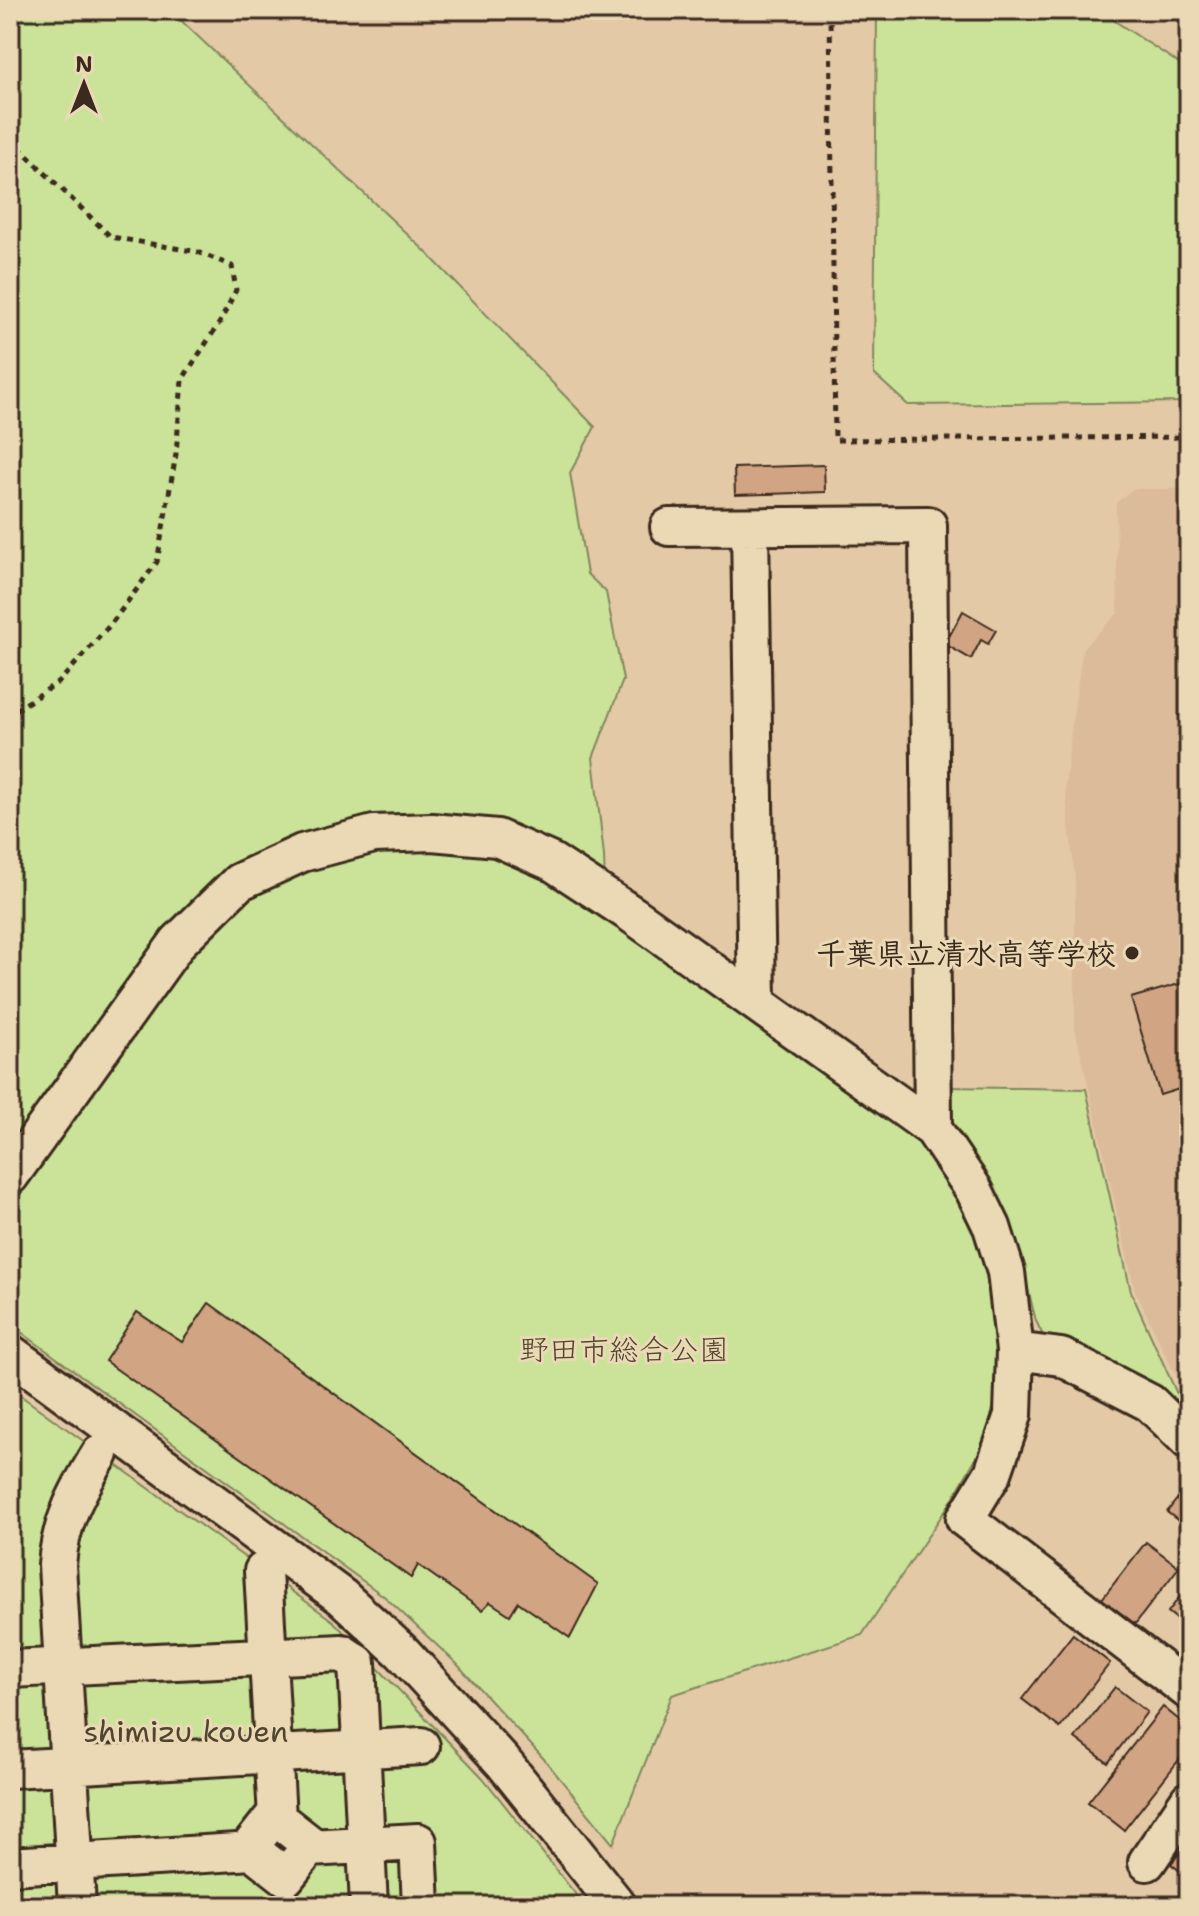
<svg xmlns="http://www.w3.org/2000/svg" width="1199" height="1916" font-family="'Shantell Sans','Klee One',sans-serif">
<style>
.built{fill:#dbbb99}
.green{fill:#cae399;stroke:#82865c;stroke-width:2}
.building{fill:#d1a483;stroke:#3b2a1e;stroke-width:2}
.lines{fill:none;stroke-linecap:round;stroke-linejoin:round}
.minor-casing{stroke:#3b2a1e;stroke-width:42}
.path{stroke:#3b2a1e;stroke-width:5;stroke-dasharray:6 6;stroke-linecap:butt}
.minor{stroke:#ebd8b5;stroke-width:36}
.poi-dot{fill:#3b2a1e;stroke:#ebd8b5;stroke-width:3}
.labels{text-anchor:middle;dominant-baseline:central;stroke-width:6;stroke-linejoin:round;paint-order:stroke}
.poi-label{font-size:30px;font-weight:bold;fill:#3b2a1e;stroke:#ebd8b5;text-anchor:end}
.park-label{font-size:30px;fill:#504630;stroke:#ebd8b5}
</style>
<rect width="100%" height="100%" fill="#e4c9a7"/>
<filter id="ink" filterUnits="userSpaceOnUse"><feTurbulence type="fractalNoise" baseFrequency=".0125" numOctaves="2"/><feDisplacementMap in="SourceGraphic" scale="16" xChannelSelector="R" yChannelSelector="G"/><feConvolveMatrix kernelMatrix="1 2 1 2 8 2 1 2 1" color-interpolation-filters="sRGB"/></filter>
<g filter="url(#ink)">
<path class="built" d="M1133 489H1189V1404L1135 1290 1075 1028V878L1065 787 1073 716 1083 648 1118 613 1116 503Z"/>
<path class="green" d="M10 10H170L425 251 595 427 570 473 587 574 606 592 623 680 593 758 604 856 606 919 909 1130 951 1178 983 1236 1004 1358 986 1440 952 1500 862 1635 672 1695 613 1844 544 1759 456 1663 385 1597 10 1324Z
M877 10H1098L1189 70V402L908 405 874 374Z
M949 1087 1086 1089 1131 1292 1187 1416 1047 1344 1036 1321 1020 1257 949 1134Z
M10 1388 333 1621 483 1778 585 1906H10Z"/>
<path class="building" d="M824 465 825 492 735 495 734 468Z
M963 611 996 630 988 644 981 640 971 659 945 644Z
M1189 981V1086L1160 1095 1131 998Z
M209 1303 598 1584 570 1638 518 1602 510 1615 490 1602 482 1610 418 1565 411 1578 105 1361 137 1312 182 1342Z
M1189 1484V1529L1167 1512Z
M1146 1542 1179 1567 1135 1624 1102 1599Z
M1189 1585V1629L1168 1612Z
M1073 1634 1110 1663 1060 1728 1022 1699Z
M1115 1687 1147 1712 1108 1763 1075 1738Z
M1163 1707 1189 1728V1747L1124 1830 1088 1802Z
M1189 1841V1878L1171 1864Z"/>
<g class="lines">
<defs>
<path id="minor" d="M669 527 928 525 933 1129
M750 527 757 1003
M10 1176 178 942 239 882 302 853 374 834 432 832 497 838 552 862 633 915 933 1129 974 1190 992 1227 1006 1272 1015 1351 1013 1415 993 1473 965 1519 1189 1691
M1015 1351 1061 1357 1150 1403 1189 1441
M10 1353 342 1597 402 1652 503 1762 618 1906
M263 1571 277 1818
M10 1669 342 1653 357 1663 369 1906
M10 1769 421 1746
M274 1816 311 1845 286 1877 249 1848Z
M309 1848 418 1842 421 1906
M1147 1862 1189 1800
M10 1866 253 1851
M77 1906 57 1565C60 1522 78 1490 100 1454"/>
</defs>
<use href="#minor" class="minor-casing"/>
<path class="path" d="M830 10 835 440 1189 437
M10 139 111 237 198 252 232 266 236 290 220 322 182 380 176 454 157 562 111 624 60 681 10 714"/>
<use href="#minor" class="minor"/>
</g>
</g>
<circle class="poi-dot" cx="1132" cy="953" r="8"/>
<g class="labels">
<g class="poi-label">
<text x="1116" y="953">千葉県立清水高等学校</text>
</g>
<g class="park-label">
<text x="624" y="1349">野田市総合公園</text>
<text x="186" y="1731">shimizu kouen</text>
</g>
</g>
<rect width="1199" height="1916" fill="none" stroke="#ebd8b5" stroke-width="40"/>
<rect x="20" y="20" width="1159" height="1876" fill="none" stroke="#3b2a1e" stroke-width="3" filter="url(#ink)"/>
<g transform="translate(84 84)" stroke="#ebd8b5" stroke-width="6" paint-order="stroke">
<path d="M0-6L14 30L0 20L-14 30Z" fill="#3b2a1e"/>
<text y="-12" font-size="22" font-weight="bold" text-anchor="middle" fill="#3b2a1e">N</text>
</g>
</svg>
